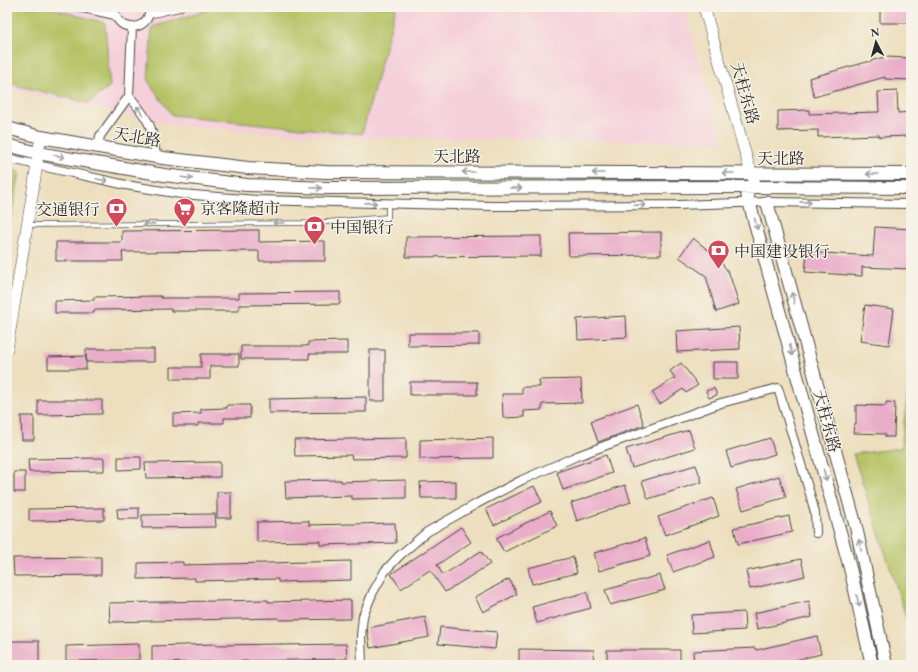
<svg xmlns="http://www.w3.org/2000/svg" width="918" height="672" font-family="'EB Garamond','Noto Serif SC',serif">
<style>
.built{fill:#f5cfda}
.green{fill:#b5c365;stroke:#707748}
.building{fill:#eaadc9}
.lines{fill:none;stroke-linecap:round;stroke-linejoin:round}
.lane-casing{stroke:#484641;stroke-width:5.5}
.street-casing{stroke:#484641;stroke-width:10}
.secondary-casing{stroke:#484641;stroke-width:12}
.primary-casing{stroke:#484641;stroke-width:14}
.lane{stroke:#fff;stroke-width:4}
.street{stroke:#fff;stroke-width:8}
.secondary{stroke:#fff;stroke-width:11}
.primary{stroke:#fff;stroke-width:12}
.oneway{stroke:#a0a0a0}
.labels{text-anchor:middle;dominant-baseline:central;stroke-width:3;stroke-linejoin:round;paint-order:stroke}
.street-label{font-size:16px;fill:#2b2b2b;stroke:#f7f3e8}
.poi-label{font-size:16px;fill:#2b2b2b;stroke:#f7f3e8;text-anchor:start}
</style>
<rect width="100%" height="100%" fill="#f7f3e8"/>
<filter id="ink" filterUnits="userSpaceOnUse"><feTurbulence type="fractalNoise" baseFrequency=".025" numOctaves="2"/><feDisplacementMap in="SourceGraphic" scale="8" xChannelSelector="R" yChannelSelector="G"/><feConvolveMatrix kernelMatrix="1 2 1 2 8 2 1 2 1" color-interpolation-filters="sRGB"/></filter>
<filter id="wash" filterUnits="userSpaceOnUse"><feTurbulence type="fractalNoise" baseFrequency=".012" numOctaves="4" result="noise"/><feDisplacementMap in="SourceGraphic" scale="16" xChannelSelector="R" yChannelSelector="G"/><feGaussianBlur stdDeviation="0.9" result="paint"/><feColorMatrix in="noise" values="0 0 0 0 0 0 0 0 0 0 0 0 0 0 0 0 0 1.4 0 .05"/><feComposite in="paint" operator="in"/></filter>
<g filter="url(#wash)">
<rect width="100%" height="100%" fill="#eddfbe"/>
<path class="built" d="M7 7H684L723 142 348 137 273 133 173 125 7 88Z"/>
<path class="green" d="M7 7H47L105 23 110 86 89 103 7 83Z
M213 7H396L362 134 172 115 148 81 152 27 202 12Z
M7 169 20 172 7 238Z
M908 388H911V634L900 598 853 454 901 448Z"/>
<g id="blocks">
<path class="building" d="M880 7H911V23H880Z
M885 57 911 58V80L885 79V77L814 97 809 78Z
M897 91 898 113 911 112V136L879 137V135L818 137V130L778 131V111L809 110V114L879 112 878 92Z
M875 227 911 229V269L862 267V276L805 272 807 252 873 256Z
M259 230V242L325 241V261H259V251L122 252 123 261H56V242H122V231Z
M661 232V255L569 256 568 233Z
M541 236V256L406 257V237Z
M693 238 718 258 729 273 739 304 716 312 706 276 679 257Z
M340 292V304L239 305V311H171V309L94 310V313H55V301L94 300V297L161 296V298H239V293Z
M865 305 894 309 889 345 860 341Z
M626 316 627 337 578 340 577 319Z
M739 327 740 349 677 352 676 331Z
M408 333H479V345L408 346Z
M347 341V354H309V359H241V346H308V342Z
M86 349H154V362H86Z
M370 350H385V401H370Z
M201 354H239V366H210V379H171V367H201Z
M86 356V369H48V357Z
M713 362H738V379H713Z
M681 363 698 385 686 393 683 389 660 404 652 392 675 378 670 371Z
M581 379 582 403 542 404V410L524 411V417L503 418 502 394H522V387H540L539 380Z
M410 382H477V395H410Z
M714 388 717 395 709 398 706 391Z
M366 397V412L269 413V399Z
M38 400H102V414L38 415Z
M886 402 895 403 894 437H885V434L853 433 854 424H856V405L886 406Z
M637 404 644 425 598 442 591 421Z
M227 405H250V418H224V423H198V426H173V414L201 413V409L227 408Z
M21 416H34V440H22Z
M689 430 695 448 632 468 626 449Z
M406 438V458L352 459 351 455 295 456 294 440Z
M493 438V458L420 459V440Z
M770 438 775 454 731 468 726 451Z
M606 455 612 473 563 490 557 472Z
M118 457H141V469L118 470Z
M104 458V471L29 472 28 459Z
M220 462V477L146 478 145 463Z
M696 465 702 482 648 499 642 481Z
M14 472H25V492H14Z
M779 476 786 497 743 510 736 489Z
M341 480V482L406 480V498L352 499V496L286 498 285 481Z
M456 481V498H421L420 482Z
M625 485 631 502 577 521 571 503Z
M534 486 542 502 494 525 486 509Z
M217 492H231V518H217Z
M713 498 719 516 665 535 658 517Z
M104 508V520L29 521V509Z
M139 508V519H118L117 509Z
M550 511 557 526 504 552 496 538Z
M215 514 216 527 142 528V515Z
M789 516 792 532 738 544 734 528Z
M309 521V525L395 523 396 543 320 545V541L257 542V522Z
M461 527 471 542 437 565 443 575 481 551 490 564 445 592 430 570 401 589 391 574Z
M645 538 650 556 599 571 594 553Z
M710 540 715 557 673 572 667 555Z
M101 557V575L14 576 13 558Z
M573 557 577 573 532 584 528 568Z
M801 559 805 576 750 589 746 571Z
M351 561V580L278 582V579L195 581V578L138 579V563L183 562V565Z
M660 575 665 590 610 605 605 590Z
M509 579 517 594 483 612 475 597Z
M587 592 591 608 537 623 532 607Z
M268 600V602L351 600V619L279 620V618L110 622 109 603Z
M809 601 812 617 757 629 754 613Z
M744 612 745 630 692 633 691 615Z
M425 617 429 637 370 648 367 628Z
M440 627 497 632 495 649 438 644Z
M817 636 821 654 774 665H694L693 651 755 648 756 650Z
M7 641H39V664H7Z
M139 644V660L66 661V646Z
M217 644V645L281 644V645L346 644 347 659 152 663V646Z
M519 649 594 650 593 665H519Z
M607 650H680V665H607Z"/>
</g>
</g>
<g filter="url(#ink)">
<use href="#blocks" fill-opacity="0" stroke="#484641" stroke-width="1"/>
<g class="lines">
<defs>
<path id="lane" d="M28 225 313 223 388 217V203"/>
<path id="street" d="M79 7 115 15
M115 7C112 32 150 35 150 7
M149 14 179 7
M129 96 132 27
M98 147 100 136 129 96C136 104 143 113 148 122 153 131 155 147 156 157
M7 158 37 165 126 185 181 194 257 200 493 206 678 205 767 202 911 204
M362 665 361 636 363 616 373 592 385 571 399 556 427 532 478 503 522 480 577 456 721 403 778 388 810 494 815 513 816 533"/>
<path id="secondary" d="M704 7 748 163 752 174 756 187
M7 349 37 165 38 153 41 137"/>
<path id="primary" d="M7 128 41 137 163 158 248 168 326 172 911 174
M7 145 38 153 164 175 247 185 328 188 756 187 911 188
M745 187 850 568 872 665
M767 202 856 527 886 665"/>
</defs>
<use href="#lane" class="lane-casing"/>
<use href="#street" class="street-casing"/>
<use href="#secondary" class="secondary-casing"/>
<use href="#primary" class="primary-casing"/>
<use href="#lane" class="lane"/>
<use href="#street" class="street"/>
<use href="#secondary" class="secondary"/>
<use href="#primary" class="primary"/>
</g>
<defs><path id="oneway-shaft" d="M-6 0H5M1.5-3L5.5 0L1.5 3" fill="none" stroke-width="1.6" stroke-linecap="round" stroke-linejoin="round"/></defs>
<g class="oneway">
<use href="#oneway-shaft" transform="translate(140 111) rotate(-125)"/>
<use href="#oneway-shaft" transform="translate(59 156) rotate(10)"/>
<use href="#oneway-shaft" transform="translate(468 172) rotate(-180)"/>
<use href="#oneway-shaft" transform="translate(598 173) rotate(-180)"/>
<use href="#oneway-shaft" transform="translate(728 173) rotate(-180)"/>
<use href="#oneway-shaft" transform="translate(872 174) rotate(-180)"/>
<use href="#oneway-shaft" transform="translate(187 178) rotate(7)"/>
<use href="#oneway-shaft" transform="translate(102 180) rotate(12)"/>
<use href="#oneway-shaft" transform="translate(316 188) rotate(2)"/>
<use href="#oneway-shaft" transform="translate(516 188)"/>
<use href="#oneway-shaft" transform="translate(806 202) rotate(1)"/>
<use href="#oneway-shaft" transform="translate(371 203) rotate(1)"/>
<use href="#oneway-shaft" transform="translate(640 205) rotate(-1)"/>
<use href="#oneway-shaft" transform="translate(279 223) rotate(180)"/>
<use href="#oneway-shaft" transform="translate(149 224) rotate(180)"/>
<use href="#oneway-shaft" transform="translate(756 224) rotate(75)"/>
<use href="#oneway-shaft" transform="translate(793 298) rotate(-105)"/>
<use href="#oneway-shaft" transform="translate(791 350) rotate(75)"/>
<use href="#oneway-shaft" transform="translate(825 475) rotate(75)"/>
<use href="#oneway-shaft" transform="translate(860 545) rotate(-102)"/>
<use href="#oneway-shaft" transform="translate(858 601) rotate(77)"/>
</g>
</g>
<defs>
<symbol id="supermarket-pin" viewBox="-11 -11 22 30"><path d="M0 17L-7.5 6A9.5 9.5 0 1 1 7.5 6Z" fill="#d1495b" stroke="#f7f3e8"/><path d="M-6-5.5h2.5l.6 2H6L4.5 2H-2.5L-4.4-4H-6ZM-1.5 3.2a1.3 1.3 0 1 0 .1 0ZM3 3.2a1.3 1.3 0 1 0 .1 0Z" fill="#fff"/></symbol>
<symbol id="bank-pin" viewBox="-11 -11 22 30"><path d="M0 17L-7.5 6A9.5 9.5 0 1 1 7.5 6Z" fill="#d1495b" stroke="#f7f3e8"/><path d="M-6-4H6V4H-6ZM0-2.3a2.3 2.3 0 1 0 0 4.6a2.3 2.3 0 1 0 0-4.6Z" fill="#fff"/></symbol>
</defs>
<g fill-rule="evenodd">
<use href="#supermarket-pin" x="172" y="196" width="25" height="34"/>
<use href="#bank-pin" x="104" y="196" width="25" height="34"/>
<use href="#bank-pin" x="302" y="214" width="25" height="34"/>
<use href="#bank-pin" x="706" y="238" width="25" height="34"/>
</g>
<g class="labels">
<g class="street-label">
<text transform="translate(745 93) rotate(74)">天柱东路</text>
<text transform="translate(137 137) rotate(10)">天北路</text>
<text x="457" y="156">天北路</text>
<text x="781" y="158">天北路</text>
<text transform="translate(827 421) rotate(75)">天柱东路</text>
</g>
<g class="poi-label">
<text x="200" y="208">京客隆超市</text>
<text x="100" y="209" text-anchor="end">交通银行</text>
<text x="330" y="227">中国银行</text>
<text x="734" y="251">中国建设银行</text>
</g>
</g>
<rect width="918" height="672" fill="none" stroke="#f7f3e8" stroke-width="24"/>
<g transform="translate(876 42) rotate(354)" stroke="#f7f3e8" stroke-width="3" paint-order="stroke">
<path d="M0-3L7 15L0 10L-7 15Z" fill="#2b2b2b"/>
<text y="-6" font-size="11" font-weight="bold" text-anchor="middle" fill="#2b2b2b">N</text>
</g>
</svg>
